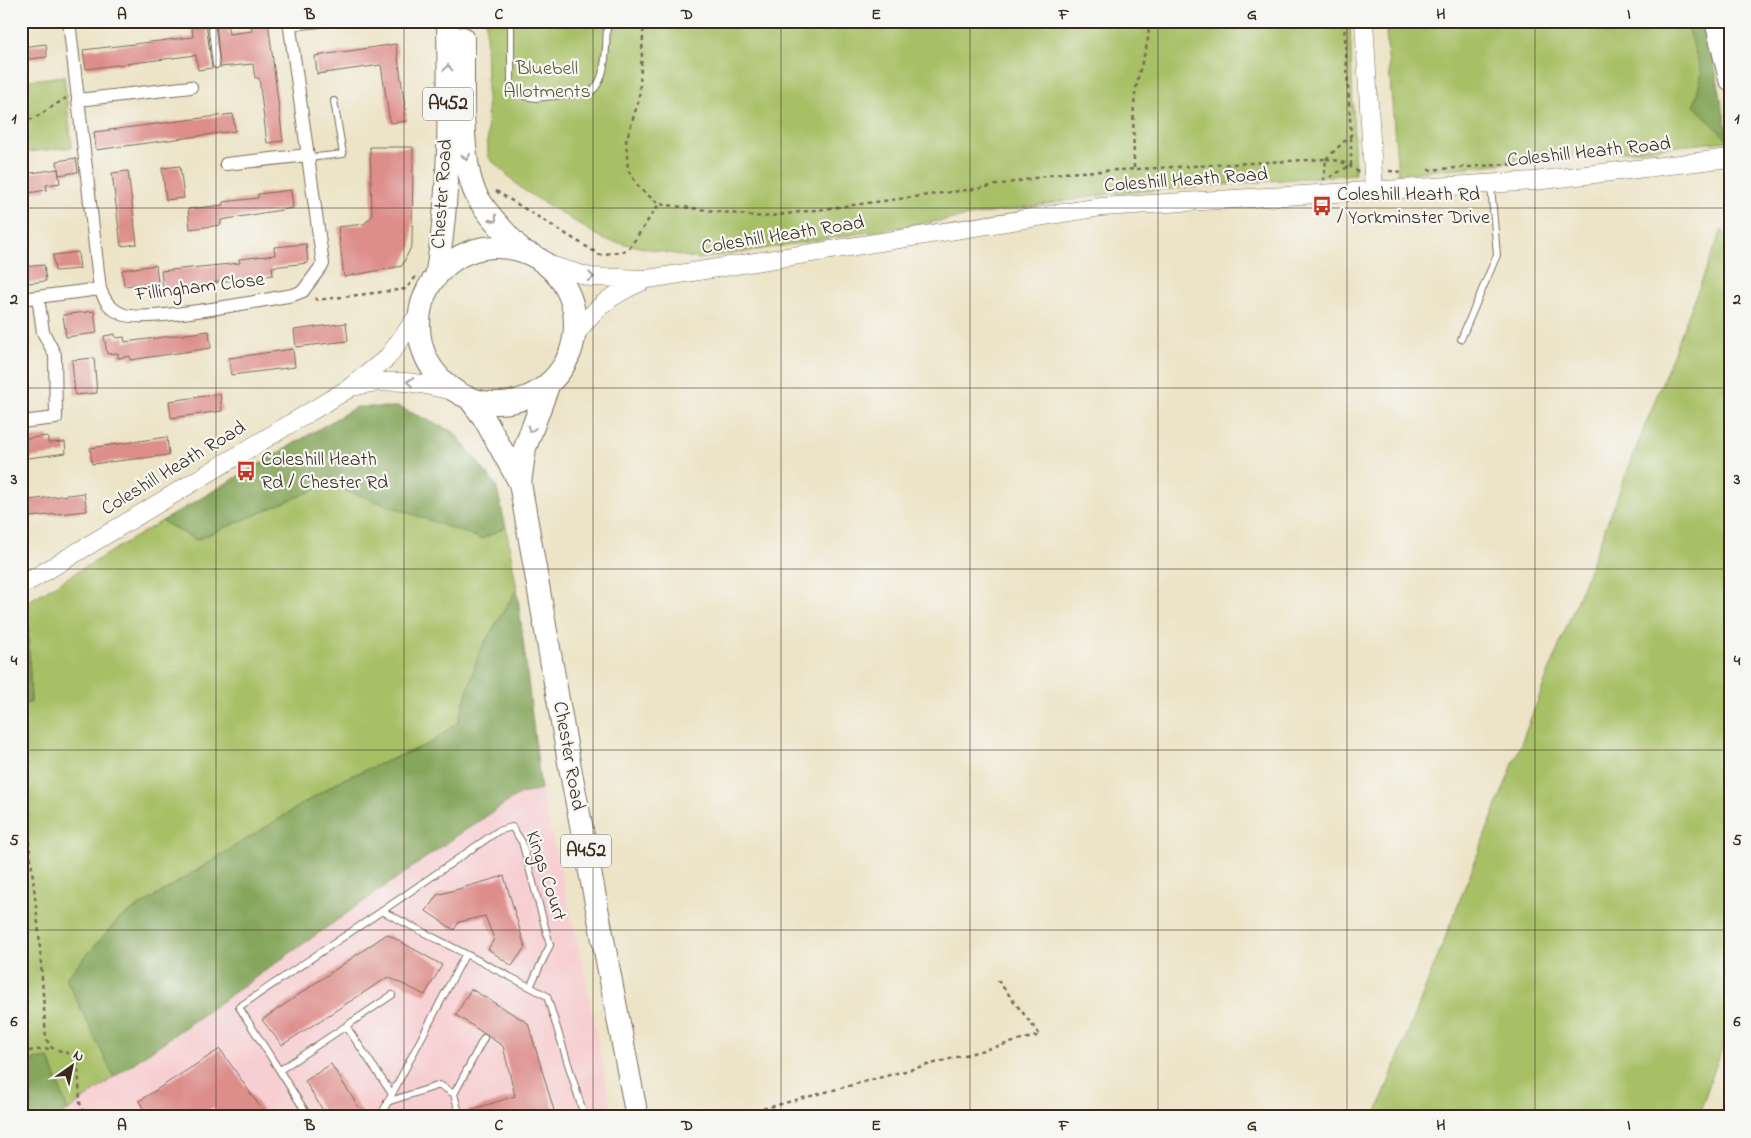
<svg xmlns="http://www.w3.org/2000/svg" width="1751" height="1138" font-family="'Indie Flower',sans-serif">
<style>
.built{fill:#f7cfd2}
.green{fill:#a7c066;stroke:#717542}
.forest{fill:#85a65b;stroke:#60683c}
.building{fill:#dd8d8a}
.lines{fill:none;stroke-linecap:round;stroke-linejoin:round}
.lane-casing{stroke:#796b59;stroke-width:8}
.street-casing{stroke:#796b59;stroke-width:14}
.secondary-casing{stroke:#796b59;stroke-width:19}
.highway-casing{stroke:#796b59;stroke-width:24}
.path{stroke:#796b59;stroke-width:2.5;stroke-dasharray:4 4;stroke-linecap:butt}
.lane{stroke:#fff;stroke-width:6}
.street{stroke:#fff;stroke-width:12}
.secondary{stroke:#fff;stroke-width:18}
.highway{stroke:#fff;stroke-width:22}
.oneway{stroke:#a79f9a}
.grid{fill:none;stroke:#3b2a1e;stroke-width:1;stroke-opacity:0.55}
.labels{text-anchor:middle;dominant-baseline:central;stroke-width:4.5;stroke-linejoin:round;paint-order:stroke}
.shield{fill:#f6f6f2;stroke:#73675e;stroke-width:1}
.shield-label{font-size:19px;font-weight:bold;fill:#3b2a1e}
.park-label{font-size:20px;fill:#5b5734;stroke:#f6f6f2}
.street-label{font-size:20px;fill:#3b2a1e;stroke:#f6f6f2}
.poi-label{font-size:20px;fill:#3b2a1e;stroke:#f6f6f2;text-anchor:start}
.neatline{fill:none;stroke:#3b2a1e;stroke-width:2}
.grid-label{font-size:16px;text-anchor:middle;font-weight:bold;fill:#3b2a1e}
</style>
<rect width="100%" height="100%" fill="#f6f6f2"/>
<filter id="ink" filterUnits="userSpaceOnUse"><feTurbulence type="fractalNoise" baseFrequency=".02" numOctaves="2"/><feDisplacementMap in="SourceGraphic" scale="10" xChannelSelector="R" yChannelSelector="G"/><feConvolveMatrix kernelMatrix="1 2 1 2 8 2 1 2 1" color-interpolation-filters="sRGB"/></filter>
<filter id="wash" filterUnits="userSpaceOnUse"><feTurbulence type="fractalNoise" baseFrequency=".0096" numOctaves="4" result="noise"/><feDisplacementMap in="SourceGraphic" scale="20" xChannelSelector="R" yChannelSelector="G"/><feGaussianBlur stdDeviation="1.12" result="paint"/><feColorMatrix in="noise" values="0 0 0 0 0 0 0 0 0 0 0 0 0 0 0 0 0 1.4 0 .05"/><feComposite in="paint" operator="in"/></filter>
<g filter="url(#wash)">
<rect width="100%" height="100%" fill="#ede4c7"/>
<path class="built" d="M541 790 584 969 613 1117H59L464 831 520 794Z"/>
<path class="green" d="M486 21H1350L1355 174 1110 194 699 259 605 240 522 189 488 157Z
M1385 21H1706L1729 141 1398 174Z
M64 76 72 147 21 153V81Z
M1722 229 1730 243V1026L1698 1117H1375Z
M328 484 482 539 506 527 517 589 480 650 458 722 431 743 341 780 119 919 66 978 114 1077 68 1111 49 1058 21 1062V703H31L27 602 162 521 196 540Z"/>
<path class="forest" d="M1685 21H1706L1729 141 1694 106 1702 73Z
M356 407H399L454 432 496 485 506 527 482 539 328 484 196 540 162 521Z
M517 589 541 790 520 794 464 831 114 1077 66 978 119 919 341 780 431 743 458 722 480 650Z
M27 602 31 703H21V605Z
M49 1058 68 1111 59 1117H21V1062Z"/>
<g id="blocks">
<path class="building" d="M191 21H204V25L206 24 212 68 198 70 196 55 86 69 83 50 193 37Z
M250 21H268L283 141 267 143 259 78H255L253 64 220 67 216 23 227 22 229 34 252 31Z
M46 44 47 57 21 60V47Z
M396 44 407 121 390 123 381 65 317 74 315 56Z
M233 114 235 131 96 150 94 132Z
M370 147H413L412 245 402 266 344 277 338 227 364 224 372 216Z
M76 158 78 172 59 175 57 161Z
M180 166 184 198 166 200 162 168Z
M58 169 60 183 46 185 47 190 28 193 25 174Z
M128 171 137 244 121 246 112 173Z
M291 190 293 208 221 220V225L190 229 188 209 223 205V202L258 198V194Z
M306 244 308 263 272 267 273 275 163 289 161 271 240 263 239 259 275 255 274 247Z
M78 252 80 269 55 271 53 255Z
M44 265 46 281 21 284V267Z
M156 265 158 282 124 286 122 270Z
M94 311 97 333 66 337 63 315Z
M346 323 348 341 296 347 294 330Z
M209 331 211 348 130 360V356L118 358V353L107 354 104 336 115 334 116 338 124 337 125 342Z
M293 349 295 367 231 375 229 358Z
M94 358 97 393 75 395 72 360Z
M220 394 222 411 171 418 169 401Z
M48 436V443L65 442 66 453 21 459V439Z
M167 437 169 455 92 464 90 448Z
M84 493 87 511 21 518V501Z
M504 876 525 947 512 966 488 949 494 939 485 916 459 922 454 930 426 911 437 895Z
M387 934 442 965 425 995 388 977 282 1045 262 1020Z
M471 989 528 1023 555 1114 547 1117H465L464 1112 515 1096 503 1046 456 1015Z
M220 1049 267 1117H220L213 1107 197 1117H148L139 1101Z
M331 1064 365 1117H327L305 1081Z"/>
</g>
</g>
<g filter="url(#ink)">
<use href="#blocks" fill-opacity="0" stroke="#796b59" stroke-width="1"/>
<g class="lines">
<defs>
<path id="lane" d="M211 21 216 65
M511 21V84L524 96 536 98 590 92C608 82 606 41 607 21
M308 158 343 154 334 101
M1461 339 1497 255 1491 186
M512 827 522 842 550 945 530 987 382 911 498 831Z
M530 987 547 996 583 1112 581 1117
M346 1026 392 995
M280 1070 346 1026 392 1094
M454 1094 484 1038
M387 1102 440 1085 454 1094 460 1117
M309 1117 239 1007 382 911
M380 1117 465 955"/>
<path id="street" d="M69 21 100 289C105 301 110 309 122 314 143 324 263 300 293 295L303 291 323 264 289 21
M290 24 319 21
M78 100 191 87
M226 164 308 155
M21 299 100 289
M21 422 56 418 55 355 43 332 38 297"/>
<path id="secondary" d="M1364 21 1374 191
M544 263 590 277 648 279 1101 207 1534 181 1730 158
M574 337C594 308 609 296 641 282
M357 386C395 377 421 383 457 392
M21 586 348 389 387 358 419 314"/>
<path id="highway" d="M1716 21 1730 79
M463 38C464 77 458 166 478 198 489 217 507 234 522 251
M419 325a78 78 0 1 1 156 0a78 78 0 1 1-156 0Z
M436 277C451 192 449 107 448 21
M549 383 525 448 520 483 569 762 637 1117
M469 398 484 418 520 483"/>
</defs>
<use href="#lane" class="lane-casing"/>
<use href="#street" class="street-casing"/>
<use href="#secondary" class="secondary-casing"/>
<use href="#highway" class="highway-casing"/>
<path class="path" d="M644 21 639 99 626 141 628 170 640 189 659 204 763 217 981 188 1062 173 1326 159 1324 180
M21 120 33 119 66 98
M1326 159C1340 160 1348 164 1358 172
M1326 159 1351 135 1344 21
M1134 168C1134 138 1131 107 1138 78 1142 58 1151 42 1148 21
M1428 170 1508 164 1515 166
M1389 171 1401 172
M1330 177 1351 165V135
M496 191 600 255 628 250 659 204
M315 298 317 300 406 289 418 274
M21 769 39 933 46 1039 52 1048 73 1055 78 1064 80 1103 86 1117
M21 1052 52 1048
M732 1117 1040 1035 996 978"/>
<use href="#lane" class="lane"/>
<use href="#street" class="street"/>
<use href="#secondary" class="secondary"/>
<use href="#highway" class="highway"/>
</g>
<defs><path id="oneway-chevron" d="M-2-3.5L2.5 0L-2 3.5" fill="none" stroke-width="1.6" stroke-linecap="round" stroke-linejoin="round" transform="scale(1.25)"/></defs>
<g class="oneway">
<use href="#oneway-chevron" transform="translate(448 68) rotate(-90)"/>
<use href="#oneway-chevron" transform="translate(466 157) rotate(84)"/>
<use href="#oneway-chevron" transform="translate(494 219) rotate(51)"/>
<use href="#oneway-chevron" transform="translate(591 277) rotate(9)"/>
<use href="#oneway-chevron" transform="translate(410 382) rotate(-173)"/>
<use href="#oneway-chevron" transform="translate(531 429) rotate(108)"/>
</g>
</g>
<path class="grid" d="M216 21V1117M404 21V1117M593 21V1117M781 21V1117M970 21V1117M1158 21V1117M1347 21V1117M1535 21V1117M21 208H1730M21 388H1730M21 569H1730M21 750H1730M21 930H1730"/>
<defs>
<symbol id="bus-bare" viewBox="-9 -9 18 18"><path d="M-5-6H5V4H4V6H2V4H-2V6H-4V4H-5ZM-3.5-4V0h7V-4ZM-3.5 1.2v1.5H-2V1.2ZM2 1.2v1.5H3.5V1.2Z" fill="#c8321e" stroke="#f6f6f2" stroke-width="2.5" paint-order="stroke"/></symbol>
</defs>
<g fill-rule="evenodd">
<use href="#bus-bare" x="1308" y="192" width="28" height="28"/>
<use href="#bus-bare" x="232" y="457" width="28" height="28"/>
</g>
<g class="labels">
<g class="shield">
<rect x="423" y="87.5" width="50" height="33" rx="4"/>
<rect x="561" y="834.5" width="50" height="33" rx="4"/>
</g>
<g class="shield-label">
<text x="448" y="104">A452</text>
<text x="586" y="851">A452</text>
</g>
<g class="park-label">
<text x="547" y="69">Bluebell<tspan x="547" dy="23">Allotments</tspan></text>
</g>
<g class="street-label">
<text transform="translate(1589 153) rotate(-6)">Coleshill Heath Road</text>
<text transform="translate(1186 181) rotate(-4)">Coleshill Heath Road</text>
<text transform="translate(443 194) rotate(-86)">Chester Road</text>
<text transform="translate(783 236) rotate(-9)">Coleshill Heath Road</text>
<text transform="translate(200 288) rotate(-7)">Fillingham Close</text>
<text transform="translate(174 469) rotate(-31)">Coleshill Heath Road</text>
<text transform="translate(568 756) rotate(80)">Chester Road</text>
<text transform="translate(545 876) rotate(72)">Kings Court</text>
</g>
<g class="poi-label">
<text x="1337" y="195">Coleshill Heath Rd<tspan x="1337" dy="23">/ Yorkminster Drive</tspan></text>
<text x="261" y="460">Coleshill Heath<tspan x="261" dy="23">Rd / Chester Rd</tspan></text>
</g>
</g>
<rect width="1751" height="1138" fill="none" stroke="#f6f6f2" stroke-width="55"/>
<g transform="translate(72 1066) rotate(33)" stroke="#f6f6f2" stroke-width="4" paint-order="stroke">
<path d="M0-4L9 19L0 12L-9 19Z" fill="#3b2a1e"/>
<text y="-8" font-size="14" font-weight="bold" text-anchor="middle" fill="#3b2a1e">N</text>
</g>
<rect x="28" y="28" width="1696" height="1082" class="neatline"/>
<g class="grid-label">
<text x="122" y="19">A</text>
<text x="310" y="19">B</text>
<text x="499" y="19">C</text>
<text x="687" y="19">D</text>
<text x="876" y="19">E</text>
<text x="1064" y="19">F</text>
<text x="1252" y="19">G</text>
<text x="1441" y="19">H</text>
<text x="1629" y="19">I</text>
<text x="14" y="123">1</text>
<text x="1737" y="123">1</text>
<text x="14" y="304">2</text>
<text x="1737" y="304">2</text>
<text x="14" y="484">3</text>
<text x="1737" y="484">3</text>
<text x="14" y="665">4</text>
<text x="1737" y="665">4</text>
<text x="14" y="845">5</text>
<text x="1737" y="845">5</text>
<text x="14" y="1026">6</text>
<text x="1737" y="1026">6</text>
<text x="122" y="1130">A</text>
<text x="310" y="1130">B</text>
<text x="499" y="1130">C</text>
<text x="687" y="1130">D</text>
<text x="876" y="1130">E</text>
<text x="1064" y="1130">F</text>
<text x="1252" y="1130">G</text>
<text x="1441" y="1130">H</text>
<text x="1629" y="1130">I</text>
</g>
</svg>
